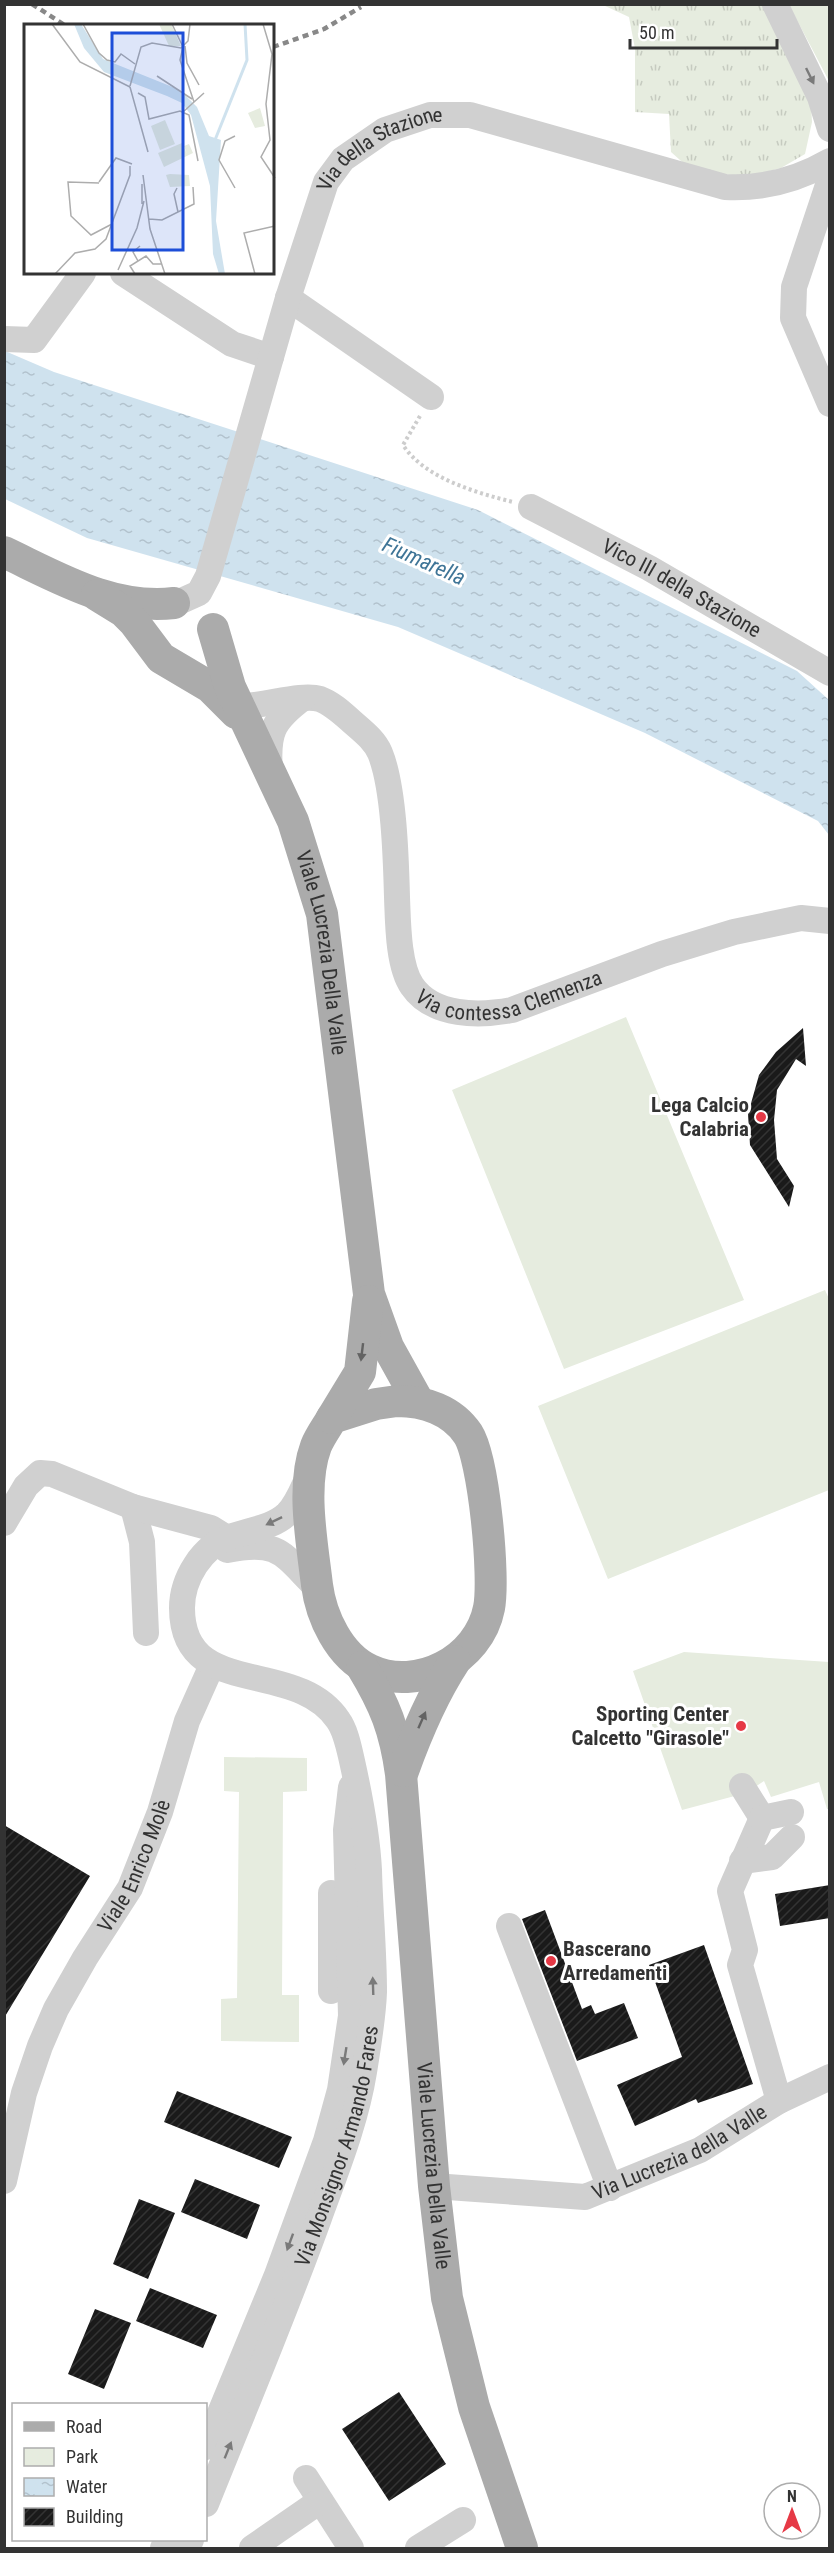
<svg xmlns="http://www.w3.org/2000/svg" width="834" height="2553" font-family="'Roboto Condensed',sans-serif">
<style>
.grass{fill:url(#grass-tufts)}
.park{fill:#e6ecdf}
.water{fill:url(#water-ripples)}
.building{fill:url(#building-hatch)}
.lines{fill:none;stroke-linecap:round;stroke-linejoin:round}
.path{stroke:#cdcdcd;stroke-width:4;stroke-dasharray:3 3;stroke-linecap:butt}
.minor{stroke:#d0d0d0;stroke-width:26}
.major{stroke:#ababab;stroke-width:32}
.rail{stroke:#888;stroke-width:4.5;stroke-dasharray:6 4.5;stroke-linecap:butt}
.oneway{fill:#7a7a7a}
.oneway2{fill:#636363}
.poi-dot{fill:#e63946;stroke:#fff;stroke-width:2}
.labels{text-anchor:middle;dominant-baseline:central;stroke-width:6;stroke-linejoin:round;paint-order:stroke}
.street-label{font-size:21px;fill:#333;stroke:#fff}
.poi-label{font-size:21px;font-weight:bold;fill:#333;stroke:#fff;text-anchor:end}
.water-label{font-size:22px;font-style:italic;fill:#3f7597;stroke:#fff}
.inset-river{fill:none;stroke:#cfe2ee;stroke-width:3}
.inset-road{fill:none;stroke:#adadad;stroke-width:1.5}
.view{fill:#1d4ed8;fill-opacity:0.15;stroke:#1d4ed8;stroke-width:3}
.inset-edge{fill:none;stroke:#333;stroke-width:3}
</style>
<defs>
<pattern id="grass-tufts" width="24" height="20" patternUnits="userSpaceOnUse" patternTransform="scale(1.5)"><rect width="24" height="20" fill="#e6ecdf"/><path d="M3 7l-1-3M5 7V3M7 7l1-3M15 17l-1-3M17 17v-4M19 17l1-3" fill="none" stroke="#c6cbc0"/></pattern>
<pattern id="water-ripples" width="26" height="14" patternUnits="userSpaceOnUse" patternTransform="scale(1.5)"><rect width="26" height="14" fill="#cfe2ee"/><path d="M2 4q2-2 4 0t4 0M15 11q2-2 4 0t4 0" fill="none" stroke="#b2c2cd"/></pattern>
<pattern id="building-hatch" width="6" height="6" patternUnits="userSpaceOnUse" patternTransform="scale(1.5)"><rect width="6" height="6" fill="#1a1a1a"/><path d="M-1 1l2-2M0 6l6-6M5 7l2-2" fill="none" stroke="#333"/></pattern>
</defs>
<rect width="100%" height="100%" fill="#fff"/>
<path class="grass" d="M603 5H765L811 103 812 122 805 154 781 168 746 177 690 169 671 152 669 114 635 112V49L629 17Z"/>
<path class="park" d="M789 5H829V81Z
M626 1017 744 1300 564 1369 452 1090Z
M825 1290 830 1301 829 1490 608 1579 538 1406Z
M684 1652 829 1662V1809H827L819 1782 771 1797 764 1781 746 1793 682 1810 633 1671Z
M224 1757 307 1758V1791L283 1792 282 1995H299V2042L221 2041V1999L237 1998 239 1792 224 1791Z"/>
<path class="water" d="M5 351 54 372 478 510 797 671 829 700V835L818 821 645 733 398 627 87 538 5 499Z"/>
<path class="building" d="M803 1028 806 1066 796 1059 777 1090 774 1120 777 1159 794 1186 789 1207 750 1145 748 1114 759 1075 776 1052Z
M4 1825 90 1876 4 2018Z
M830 1885V1918L780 1926 775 1894Z
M545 1910 582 2009 591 2005 595 2014 624 2003 638 2038 577 2061 522 1919Z
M704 1945 753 2084 698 2103 696 2099 635 2126 617 2085 682 2057 649 1965Z
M177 2091 292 2137 279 2168 164 2122Z
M195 2179 260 2205 247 2239 181 2212Z
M139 2199 175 2213 148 2279 113 2264Z
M150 2288 217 2315 203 2348 136 2321Z
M95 2309 131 2323 104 2389 68 2374Z
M399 2392 446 2464 389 2501 342 2429Z"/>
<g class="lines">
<path class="path" d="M420 416 403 445C424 478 477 493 513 502"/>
<g class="minor">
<path d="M775 4 820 97 830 129"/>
<path d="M830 179 794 287 793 318 830 404"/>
<path d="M123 273 232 344 271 357"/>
<path d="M288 298 431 397"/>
<path d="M4 339 34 340 83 273"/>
<path id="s1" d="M531 507 649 568 830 673"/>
<path id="s2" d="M179 602 199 593 208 576 288 298 326 182 343 159 385 130 430 115H470L725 187C762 189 797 180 830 161"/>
<path id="s3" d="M239 706C262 707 301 693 320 699 331 703 341 712 350 720 361 730 374 739 380 753 394 787 396 859 397 897 398 922 398 966 412 986 433 1017 480 1016 512 1010L662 954 734 932 801 918 830 921"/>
<path d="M270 771C267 733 272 721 303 698"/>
<path d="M133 1507 142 1542 146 1633"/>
<path d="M4 1523 26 1486 40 1473 52 1474 133 1507 211 1528 227 1538"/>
<path d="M227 1550C280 1539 283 1555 318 1589"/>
<path d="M742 1786 762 1818"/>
<path d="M762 1818 730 1891 745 1950 740 1965 779 2101"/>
<path d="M762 1818 791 1812"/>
<path d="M742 1861 772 1857 792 1837"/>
<path d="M509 1926 610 2188"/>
<path d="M331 1991V1893"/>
<path id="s4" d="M4 2181 24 2093 40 2046 56 2009 85 1958 130 1888 160 1812 187 1721 212 1665"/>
<path id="s5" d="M434 2186 585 2197 700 2150 779 2101 830 2077"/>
<path d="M206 2447 277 2275 326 2141 340 2090 351 2016 346 1830 351 1787"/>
<path d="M306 2478 351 2548"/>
<path id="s6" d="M206 2504C244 2409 284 2315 319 2218 336 2171 356 2122 364 2072 368 2046 373 2019 374 1992 374 1952 370 1910 369 1870 367 1832 360 1797 352 1761 349 1748 346 1731 338 1720 296 1657 182 1701 182 1608 182 1579 202 1546 230 1537 249 1530 272 1528 287 1514 297 1504 302 1490 308 1477"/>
<path d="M163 2548 167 2540"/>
<path d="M187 2548 191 2540"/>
<path d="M252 2548 320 2501"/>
<path d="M418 2548 463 2520"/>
</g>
<g class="major">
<path d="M4 552C59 578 112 610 174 603"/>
<path d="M97 595 123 611 134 622 161 658 210 687 236 713"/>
<path id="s7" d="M213 629 230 687 293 821 322 914 369 1294 388 1347 418 1401"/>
<path d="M397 1401C424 1401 452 1410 468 1434 484 1459 495 1578 489 1608 479 1660 417 1692 370 1670 339 1656 321 1616 317 1585 312 1542 301 1486 316 1446 320 1436 327 1427 332 1418L376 1404Z"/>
<path d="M332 1418 360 1372 368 1301"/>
<path id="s8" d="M362 1667C385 1705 395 1730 401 1774L434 2186 447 2298 474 2407 522 2548"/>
<path d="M403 1771C417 1732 432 1696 455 1661"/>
</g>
<path class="rail" d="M32 4 66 26
M273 47 324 29 361 7"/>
</g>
<defs><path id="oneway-solid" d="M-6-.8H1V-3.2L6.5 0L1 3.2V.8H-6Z" transform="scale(1.5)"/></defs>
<g class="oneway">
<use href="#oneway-solid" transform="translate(810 76) rotate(64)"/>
<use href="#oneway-solid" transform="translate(274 1521) rotate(154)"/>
<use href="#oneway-solid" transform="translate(373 1986) rotate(-92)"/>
<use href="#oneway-solid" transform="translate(345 2056) rotate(99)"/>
<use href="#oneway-solid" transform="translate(290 2242) rotate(110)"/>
<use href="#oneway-solid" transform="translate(228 2450) rotate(-68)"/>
</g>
<g class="oneway2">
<use href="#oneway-solid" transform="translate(362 1352) rotate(97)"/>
<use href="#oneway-solid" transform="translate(422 1720) rotate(-66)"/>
</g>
<g class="poi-dot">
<circle cx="761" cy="1117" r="6"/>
<circle cx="741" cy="1726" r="6"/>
<circle cx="551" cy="1961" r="6"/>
</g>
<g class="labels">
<g class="street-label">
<text stroke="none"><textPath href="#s2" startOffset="518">Via della Stazione</textPath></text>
<text stroke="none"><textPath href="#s1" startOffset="171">Vico III della Stazione</textPath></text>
<text stroke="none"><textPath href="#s7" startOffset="344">Viale Lucrezia Della Valle</textPath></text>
<text stroke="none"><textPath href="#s3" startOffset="507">Via contessa Clemenza</textPath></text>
<text stroke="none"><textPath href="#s4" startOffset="344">Viale Enrico Molè</textPath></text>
<text stroke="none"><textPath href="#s6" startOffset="382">Via Monsignor Armando Fares</textPath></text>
<text stroke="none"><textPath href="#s5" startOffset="256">Via Lucrezia della Valle</textPath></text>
<text stroke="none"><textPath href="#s8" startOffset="508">Viale Lucrezia Della Valle</textPath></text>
</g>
<g class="poi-label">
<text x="749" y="1105">Lega Calcio<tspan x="749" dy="24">Calabria</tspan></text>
<text x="729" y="1714">Sporting Center<tspan x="729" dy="24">Calcetto "Girasole"</tspan></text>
<text x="563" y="1949" text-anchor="start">Bascerano<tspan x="563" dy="24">Arredamenti</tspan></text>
</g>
<g class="water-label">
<text transform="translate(424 561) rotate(24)">Fiumarella</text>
</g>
</g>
<g transform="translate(24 24)">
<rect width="250" height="250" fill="#fff"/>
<path d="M135 0H147L157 22H145ZM236 84 241 102 231 104 224 89Z" fill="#e6ecdf"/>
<path d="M141 96 151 120 136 126 127 102ZM158 119 163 130 160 122 165 120 169 129 140 143 134 129ZM146 150 165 151 166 162 146 163 142 151Z" fill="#e6ecdf"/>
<path d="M50 0H57L79 35 156 66 173 83 185 112 197 116 192 197 201 250H195L189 230 186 162 167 91 158 79 143 72 80 48 60 24Z" fill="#cfe2ee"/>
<path class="inset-river" d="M191 116 223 36 221 0"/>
<path class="inset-road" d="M28 0 56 38 106 63M59 0 75 29 83 36 91 38 97 30 111 40M148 0 159 23M239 0 248 30 242 80 246 116 237 133 251 154M161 22 163 39 175 61M159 23 156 36 170 78M133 52 168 75M106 62 117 23 128 19 157 24 164 17 166 0M106 63 124 128M114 69 121 73 125 95 156 87 165 91 174 137M159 88 180 69M211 112 201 117 195 136 211 164M119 151 126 205 141 250M75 158 92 134 108 140M70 159H75L44 158 47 192 67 211 88 200M153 164 150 170 154 188M118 180V160M125 195 138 196 170 180 169 163M114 237 109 228 116 222M94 246 113 204 120 177M31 250 51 229 71 225 82 215 106 151V142M111 250 106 242 122 232 129 240H138M231 250 220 209 251 202"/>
<path class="view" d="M88 9H159V226H88Z"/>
<rect width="250" height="250" class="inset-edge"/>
</g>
<rect width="834" height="2553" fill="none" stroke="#333333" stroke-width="12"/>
<rect x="12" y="2403" width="195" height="138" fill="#ffffff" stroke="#adadad" stroke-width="1.5"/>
<rect x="24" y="2422" width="30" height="9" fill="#ababab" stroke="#adadad" stroke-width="1.5"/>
<text x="66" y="2433" font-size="18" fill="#333333">Road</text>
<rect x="24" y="2448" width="30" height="18" fill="#e6ecdf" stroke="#adadad" stroke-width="1.5"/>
<text x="66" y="2463" font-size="18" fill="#333333">Park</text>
<rect x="24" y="2478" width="30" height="18" fill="url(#water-ripples)" stroke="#adadad" stroke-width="1.5"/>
<text x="66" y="2493" font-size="18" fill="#333333">Water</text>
<rect x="24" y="2508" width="30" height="18" fill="url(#building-hatch)" stroke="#adadad" stroke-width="1.5"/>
<text x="66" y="2523" font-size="18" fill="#333333">Building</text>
<g transform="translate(792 2511)"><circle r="28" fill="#ffffff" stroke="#adadad" stroke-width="1.5"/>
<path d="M0-4.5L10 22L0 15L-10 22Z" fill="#e63946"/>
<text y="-9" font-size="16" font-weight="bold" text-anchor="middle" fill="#333333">N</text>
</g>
<path d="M630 39v9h147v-9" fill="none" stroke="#333333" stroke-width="3"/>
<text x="639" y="39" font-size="18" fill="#333333" stroke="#ffffff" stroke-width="4.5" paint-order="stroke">50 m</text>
</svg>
